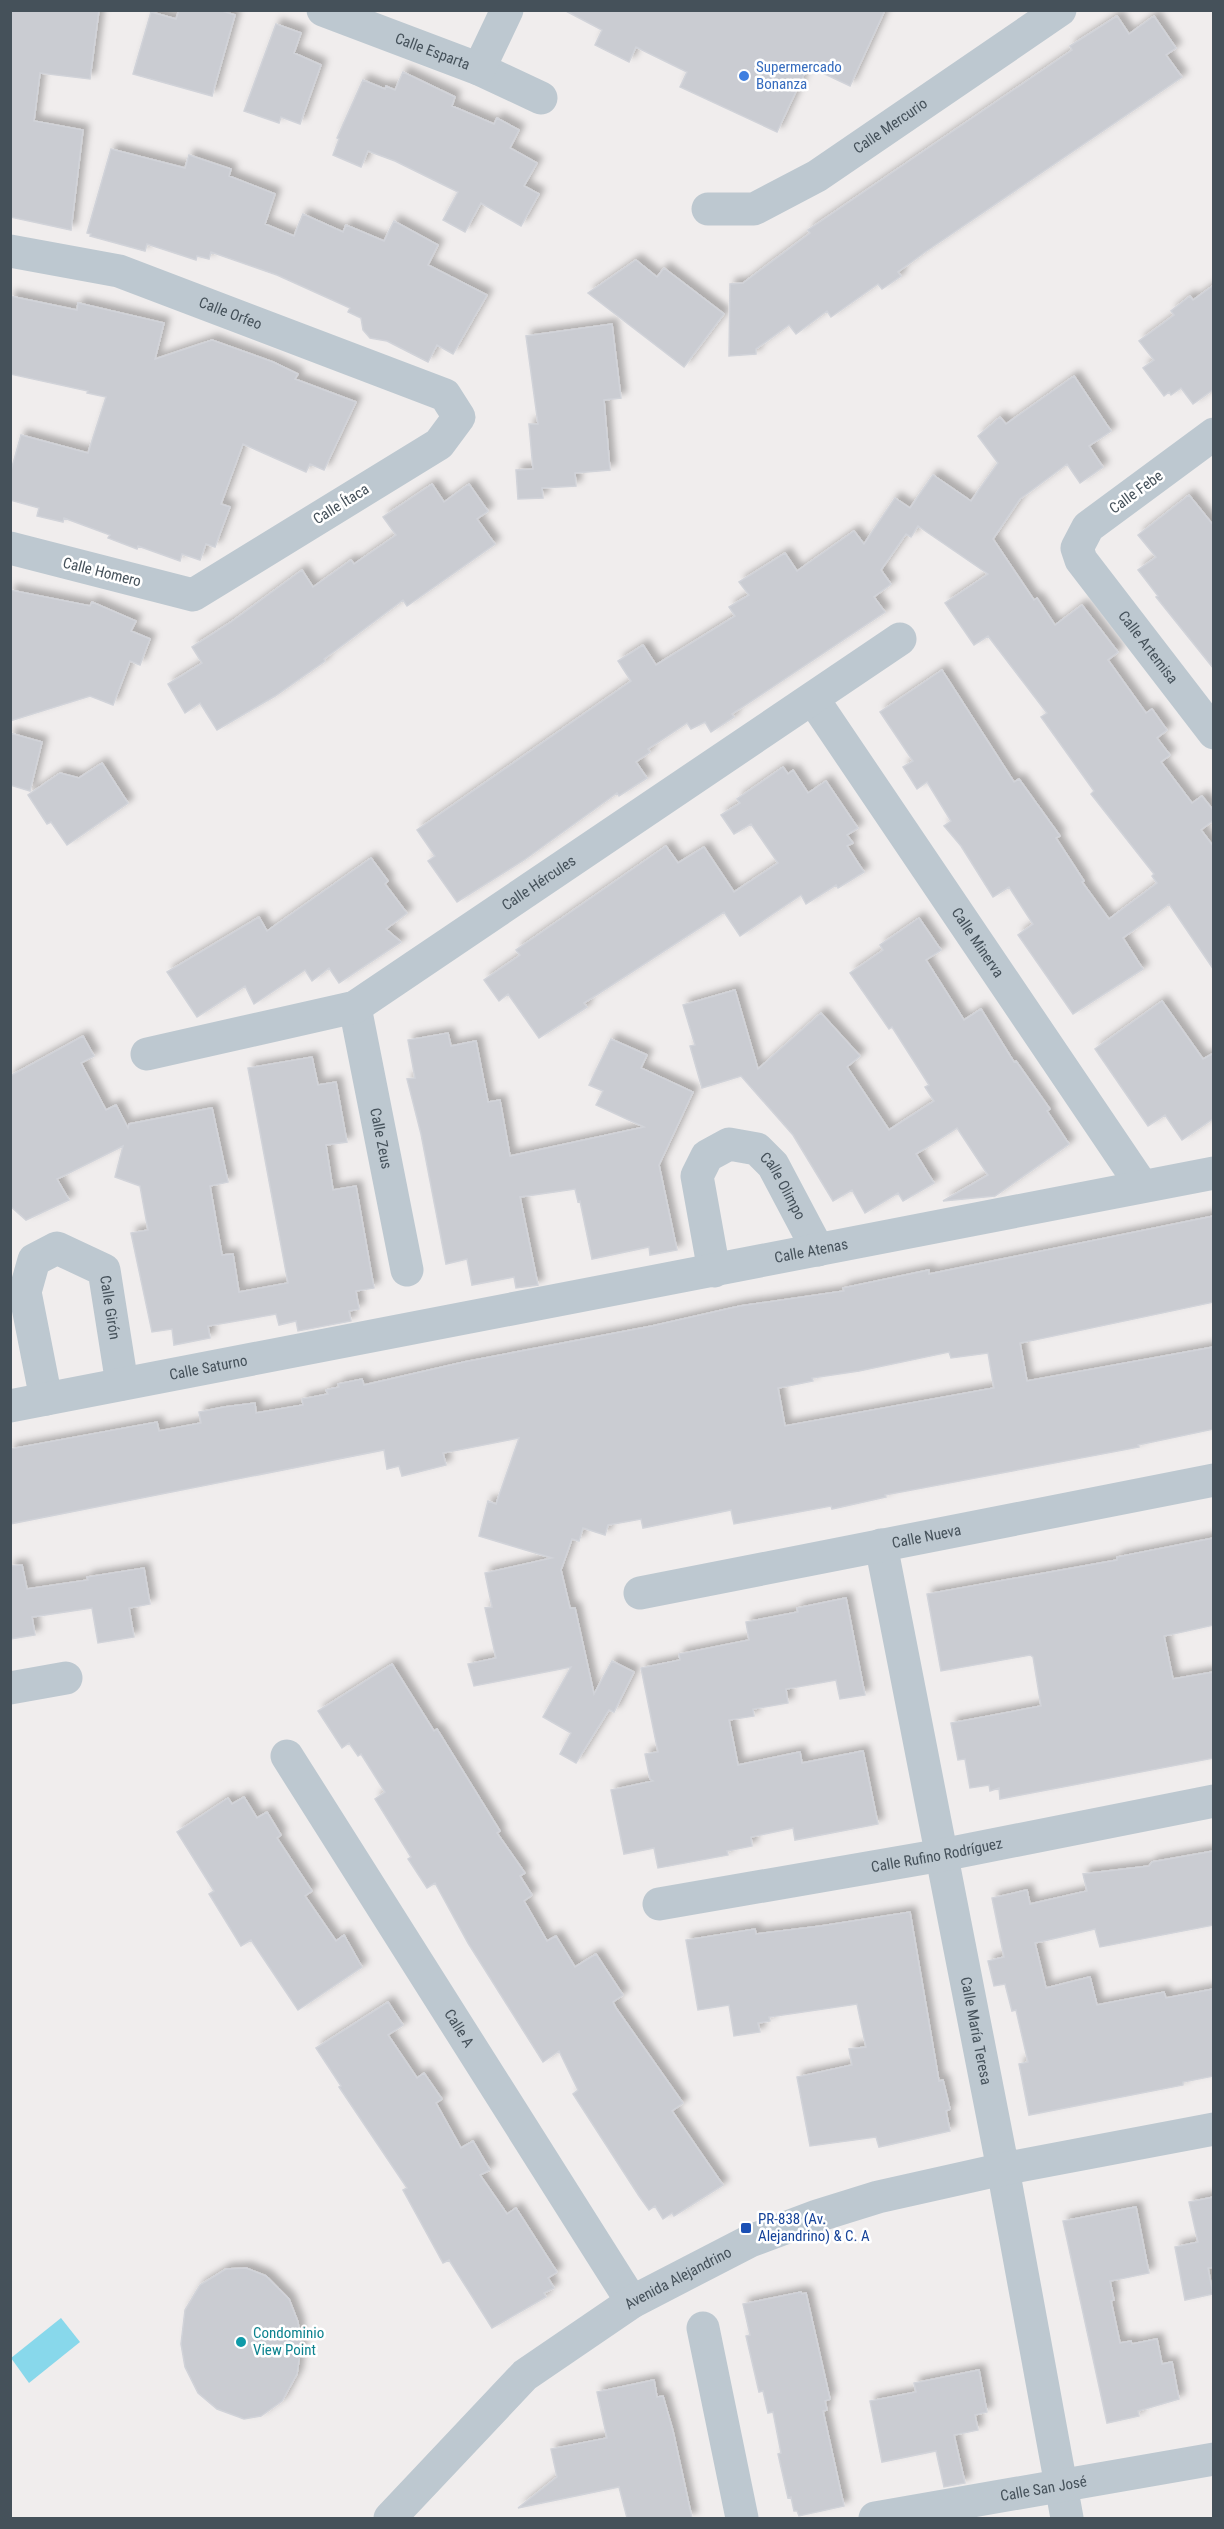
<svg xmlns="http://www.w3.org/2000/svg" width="1224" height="2529" font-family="'Roboto Condensed',sans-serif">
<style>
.water{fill:#88d8eb}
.building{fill:#caccd2;stroke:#d1d3d9;stroke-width:1.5;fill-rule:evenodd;filter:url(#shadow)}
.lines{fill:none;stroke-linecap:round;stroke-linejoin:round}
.minor{stroke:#bdc8d0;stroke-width:33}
.shop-dot{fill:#3f7fe0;stroke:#fff;stroke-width:2}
.transit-dot{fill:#1a4fb4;stroke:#fff;stroke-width:2}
.culture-dot{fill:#0f9aa8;stroke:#fff;stroke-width:2}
.labels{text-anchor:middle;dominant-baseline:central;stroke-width:5;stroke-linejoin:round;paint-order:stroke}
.street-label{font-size:15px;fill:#45515a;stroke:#fff}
.shop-label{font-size:15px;fill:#366cbe;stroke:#fff;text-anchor:start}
.transit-label{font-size:15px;fill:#164399;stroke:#fff;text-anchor:start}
.culture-label{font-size:15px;fill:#0d838f;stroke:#fff;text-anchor:start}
</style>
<defs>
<filter id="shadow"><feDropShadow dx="5.5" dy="-5.5" stdDeviation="3" flood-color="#0004"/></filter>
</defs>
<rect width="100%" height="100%" fill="#f0eded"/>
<path class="water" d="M61 2318 80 2342 29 2383 11 2358Z"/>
<path class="building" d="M10 10H99L90 79 40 73 34 121 83 130 71 230 10 217Z
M179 10H219L235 15 212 96 133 74 151 12 176 19Z
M564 10H885L850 86 808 66 777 132 680 87 687 72 636 47 629 62 595 45 602 30Z
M1117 16 1129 34 1154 16 1176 48 1166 55 1182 77 925 252 898 272 901 276 882 289 878 284 831 317 827 311 796 334 789 325 756 349V354L729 356 730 284 743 283 810 233 808 230 1072 50 1070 46Z
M276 24 301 33 294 53 321 65 300 124 281 117 279 123 244 111Z
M403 72 455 97 452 106 494 124 497 118 519 130 510 148 537 163 524 186 539 194 521 226 481 203 465 232 443 220 458 192 395 161 368 151 361 167 333 155 339 139 337 138 363 80 385 89 386 86 395 90Z
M111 149 185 168 189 155 231 169 229 176 275 194 265 224 294 236 303 214 343 232 346 225 384 241 394 221 438 245 428 265 487 295 453 354 437 345 428 362 387 341 370 338 363 330 361 318 348 312 350 308 277 275 211 252 209 259 197 256 196 260 147 244 145 251 90 236 91 234 87 233Z
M636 260 657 277 664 268 724 314 684 367 588 293Z
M1214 285V389L1193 404 1181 388 1171 395 1169 392 1164 396 1143 368 1154 360 1139 341 1174 315 1171 311 1190 296 1193 300Z
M10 296 77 310 78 303 164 323 155 359 212 340 273 362 298 374 295 379 356 402 324 470 310 464 306 472 243 444 221 504 230 507 215 547 206 544 200 560 182 554 180 561 138 546 137 549 108 538 110 535 64 518 63 522 37 516 39 508 10 500V474L21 435 88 453 106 397 87 393 88 391 10 374Z
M612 324 621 398 604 400 610 470 575 473 576 486 542 488 543 498 518 499 516 470 533 469 529 424H538L526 336Z
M1074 376 1111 431 1089 446 1103 467 1080 483 1067 464 1020 499 993 539 1034 600 1037 598 1055 625 1082 605 1118 652 1108 660 1146 713 1152 709 1167 730 1157 738 1170 755 1161 762 1192 803 1202 796 1214 811V820L1201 830 1214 847V970L1169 904 1123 938 1143 969 1073 1014 1018 935 1033 924 1009 887 993 897 961 846 944 826 951 821 927 782 917 789 903 767 913 761 880 712 942 670 1014 782 1019 779 1060 836 1056 838 1084 881 1082 882 1109 919 1157 883 1152 876 1154 874 1091 794 1094 791 1041 717 1047 713 988 636 974 645 945 603 988 574 918 526 911 537 906 534 881 570 891 584 874 597 885 612 732 714 734 717 711 732 705 722 691 729 687 723 648 749 650 752 636 762 647 778 619 796 617 793 524 860 457 902 428 861 435 856 417 830 631 681 618 661 643 645 656 665 735 616 729 607 749 595 739 582 785 553 797 571 854 531 864 544 895 498 910 508 933 475 971 501 998 463 978 436 1000 417 1006 424Z
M432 484 444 502 469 484 488 511 477 519 495 544 407 606 403 600 324 659 325 661 275 696 217 730 200 703 185 713 168 684 202 663 192 647 231 622 302 570 313 587 351 560 354 564 396 535 383 517Z
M1189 495 1214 526V669L1156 597 1158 596 1138 570 1156 557 1138 535Z
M10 590 90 606 92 602 136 621 131 631 150 639 140 665 130 661 113 705 90 696 10 721Z
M10 733 42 742 30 791 10 785Z
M102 763 128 803 67 845 51 822 47 824 28 795 60 773 79 778Z
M783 767 788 774 793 770 808 793 826 781 858 828 847 835 853 843 847 846 864 872 838 888 836 885 806 904 801 895 740 936 724 912 584 1003 587 1007 539 1038 508 994 499 1001 484 980 520 955 516 950 666 846 678 863 704 847 734 892 778 863 751 824 734 834 721 815 740 803 737 799Z
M371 858 388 881 385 884 407 913 386 929 401 942 339 983 329 968 312 981 305 970 254 1004 245 986 197 1017 167 972 259 917 267 931Z
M919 918 941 950 926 960 964 1020 981 1009 1014 1062 1016 1061 1050 1109 1047 1111 1069 1144 995 1196 943 1201 988 1175 957 1128 916 1154 934 1183 903 1201 898 1193 865 1213 852 1190 833 1201 793 1135 741 1076 702 1088 690 1046 695 1045 683 1005 735 990 758 1069 821 1013 860 1056 847 1067 889 1130 934 1101 925 1087 929 1085 892 1027 889 1029 850 973 883 950 880 945Z
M1162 1001 1203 1059 1214 1053V1118L1182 1140 1165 1115 1148 1126 1095 1049Z
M448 1033 451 1046 476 1041 488 1102 500 1100 510 1156 644 1127 596 1105 603 1091 589 1085 611 1039 647 1055 641 1068 693 1092 659 1165 677 1250 650 1255 649 1247 592 1259 580 1201 578 1202 575 1189 520 1197 538 1285 516 1288 514 1277 472 1285 467 1259 446 1264 421 1134 407 1079 415 1078 408 1040Z
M83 1036 94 1056 81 1063 106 1110 116 1105 128 1128 129 1124 212 1108 228 1182 210 1186 222 1255 233 1254 239 1292 288 1283 248 1068 312 1057 318 1085 336 1082 347 1142 326 1145 333 1190 356 1186 374 1288 356 1291 359 1309 349 1311 351 1321 298 1331 296 1321 279 1325 276 1314 208 1326 210 1338 174 1345 172 1329 152 1332 131 1233 148 1230 140 1186 115 1177 123 1146 57 1179 69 1200 26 1220 10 1206V1076Z
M1214 1216V1302L1020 1343 1027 1381 1214 1347V1429L1138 1445 1139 1447 885 1495 886 1497 832 1509 831 1506 734 1524 731 1510 643 1528 641 1519 608 1525 605 1535 583 1528 579 1541 572 1539 561 1570 570 1608H575L594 1694 612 1661 634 1672 614 1712 609 1710 576 1763 560 1754 571 1733 543 1717 571 1667 474 1686 468 1664 496 1658 485 1608 492 1607 485 1573 552 1558 479 1536 488 1501 496 1504 519 1438 443 1453 446 1465 402 1476 399 1466 387 1469 384 1450 10 1524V1449L157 1422 159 1431 201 1423 199 1412 224 1407 255 1403 256 1413 303 1405 302 1399 328 1394 326 1390 339 1387 338 1384 362 1379 364 1385 464 1362 652 1326 740 1306 844 1291 843 1288 929 1270V1274ZM949 1352 951 1358 988 1353 994 1388 785 1426 778 1388 813 1381 812 1378 859 1371Z
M1214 1538V1625L1164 1636 1173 1679 1214 1672V1758L1000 1799 999 1788 990 1791 989 1785 970 1788 965 1759 958 1760 951 1723 1041 1706 1033 1657 1030 1655 941 1671 927 1594 1117 1560V1557Z
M22 1565 27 1589 88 1580 87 1577 144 1568 150 1604 129 1608 134 1637 98 1643 92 1608 32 1617 35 1635 10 1639V1566Z
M846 1598 865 1695 840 1699 836 1680 786 1689 788 1703 753 1709 754 1716 729 1720 738 1765 800 1752 802 1763 863 1751 878 1824 795 1840 793 1828 751 1837 752 1846 727 1851 728 1855 658 1868 654 1848 624 1854 611 1790 653 1781 650 1779 645 1754 658 1752 641 1668 680 1660 679 1654 749 1640 746 1622 798 1612 797 1608Z
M392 1664 434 1731 437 1729 500 1831 497 1833 525 1873 520 1876 532 1895 524 1901 547 1941 556 1936 575 1967 596 1954 623 1995 613 2002 616 2008 683 2103 672 2111 723 2185 674 2216 672 2213 663 2219 655 2206 649 2210 639 2196 573 2094 578 2090 559 2051 543 2062 468 1943 435 1883 427 1888 408 1859 411 1857 375 1799 385 1792 361 1754 358 1756 349 1743 342 1748 318 1711Z
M244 1797 257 1818 267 1812 281 1835 277 1838 312 1891 305 1896 336 1941 344 1935 362 1967 298 2010 251 1940 241 1946 209 1894 214 1891 177 1832 228 1798 232 1804Z
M1214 1851V1925L1100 1947 1095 1929 1035 1943 1046 1988 1090 1977 1097 2005 1164 1992 1166 1998 1214 1989V2076L1183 2082V2085L1029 2115 1019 2064 1028 2062 1016 2010 1012 2011 1005 1984 994 1986 988 1961 1004 1957 992 1898 1027 1890 1030 1904 1087 1891 1083 1874 1149 1866 1152 1862Z
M910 1912 939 2081 943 2080 950 2109 946 2111 950 2131 879 2147 876 2137 810 2146 797 2077 852 2065 849 2049 866 2047 857 2004 769 2017 770 2021 758 2023 760 2032 734 2036 729 2005 698 2010 686 1940 755 1929 756 1934 821 1926Z
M388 2002 403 2025 388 2035 417 2078 424 2073 442 2099 436 2103 461 2148 473 2141 490 2170 480 2175 507 2214 516 2208 557 2272 548 2278 554 2288 544 2293 546 2297 492 2328 449 2260 443 2263 403 2190 407 2188 339 2087 341 2086 316 2048Z
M1214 2197V2267L1208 2268 1213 2294 1185 2300 1175 2247 1198 2242 1189 2202Z
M1136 2207 1149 2273 1110 2281 1114 2300 1111 2301 1120 2343 1131 2341 1132 2344 1157 2339 1162 2364 1172 2362 1179 2399 1138 2411 1139 2416 1107 2423 1063 2221Z
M246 2268 266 2276 289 2299 298 2322 301 2346 297 2374 282 2401 261 2416 244 2419 217 2409 198 2393 185 2367 181 2344 185 2310 200 2285 226 2269Z
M801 2292 802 2294 806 2293 830 2399 825 2401 827 2410 823 2411 844 2506 799 2516 797 2511H794L791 2497 788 2498 778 2454 781 2453 773 2412 768 2413 763 2391 759 2392 746 2336 750 2335 743 2304Z
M979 2370 987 2412 975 2415 978 2430 954 2435 965 2483 944 2487 936 2451 882 2462 870 2401 916 2392 914 2383Z
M654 2380 657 2397 663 2396 673 2431 692 2518H627L619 2487 518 2508 557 2477 551 2449 607 2438 597 2392Z"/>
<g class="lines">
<g class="minor">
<path id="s1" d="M323 10 479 69 541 98"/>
<path d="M479 69 507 10"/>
<path id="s2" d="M708 209H754L817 176 1060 10"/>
<path id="s3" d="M10 251 119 271 445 395 459 417 439 444 193 595 10 548"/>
<path id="s4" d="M1214 434 1088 527 1077 548 1081 560 1214 733"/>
<path id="s5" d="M813 699 1142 1186"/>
<path id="s6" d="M355 1007 407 1270"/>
<path id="s7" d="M147 1054 355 1007 900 639"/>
<path id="s8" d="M714 1271 697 1176 707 1156 729 1144 757 1149 773 1165 818 1250"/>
<path id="s9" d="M46 1399 25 1292 34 1260 57 1248 104 1270 122 1384"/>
<path id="s10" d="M10 1406 1214 1173"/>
<path id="s11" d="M881 1545 1003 2169 1067 2518"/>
<path id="s12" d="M640 1593 1214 1480"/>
<path d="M10 1688 66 1678"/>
<path id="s13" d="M287 1756 632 2302"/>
<path id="s14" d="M659 1904 942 1855 1214 1801"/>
<path d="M703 2328 742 2518"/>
<path id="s15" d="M390 2518 525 2375 632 2302 750 2241 817 2216 878 2197 1003 2169 1214 2129"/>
<path id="s16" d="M875 2518 1214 2459"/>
</g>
</g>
<circle class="shop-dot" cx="744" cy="76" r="6"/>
<rect class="transit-dot" x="740" y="2222" width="12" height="12" rx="3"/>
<circle class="culture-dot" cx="241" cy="2342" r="6"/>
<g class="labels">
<g class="street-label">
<text stroke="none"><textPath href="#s1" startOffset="117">Calle Esparta</textPath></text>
<text stroke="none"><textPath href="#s2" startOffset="206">Calle Mercurio</textPath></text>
<text stroke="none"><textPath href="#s3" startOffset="230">Calle Orfeo</textPath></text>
<text transform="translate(1136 492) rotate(-36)">Calle Febe</text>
<text transform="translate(341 504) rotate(-32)">Calle Ítaca</text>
<text transform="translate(102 572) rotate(14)">Calle Homero</text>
<text stroke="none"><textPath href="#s4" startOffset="303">Calle Artemisa</textPath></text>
<text stroke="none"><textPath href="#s7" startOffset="435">Calle Hércules</textPath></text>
<text stroke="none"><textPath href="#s5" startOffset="294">Calle Minerva</textPath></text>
<text stroke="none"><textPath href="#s6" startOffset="134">Calle Zeus</textPath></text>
<text stroke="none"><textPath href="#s8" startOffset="218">Calle Olimpo</textPath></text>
<text stroke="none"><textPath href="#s10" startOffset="816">Calle Atenas</textPath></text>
<text stroke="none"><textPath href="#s9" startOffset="258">Calle Girón</textPath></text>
<text stroke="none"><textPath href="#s10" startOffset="202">Calle Saturno</textPath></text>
<text stroke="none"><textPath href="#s12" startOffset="292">Calle Nueva</textPath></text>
<text stroke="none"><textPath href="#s14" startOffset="282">Calle Rufino Rodríguez</textPath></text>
<text stroke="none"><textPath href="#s13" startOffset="322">Calle A</textPath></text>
<text stroke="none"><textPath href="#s11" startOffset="495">Calle María Teresa</textPath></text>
<text stroke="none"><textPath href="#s15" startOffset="378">Avenida Alejandrino</textPath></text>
<text stroke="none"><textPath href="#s16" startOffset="171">Calle San José</textPath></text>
</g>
<g class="shop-label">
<text x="756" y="67">Supermercado<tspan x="756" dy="17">Bonanza</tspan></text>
</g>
<g class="transit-label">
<text x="758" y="2219">PR-838 (Av.<tspan x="758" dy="17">Alejandrino) &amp; C. A</tspan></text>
</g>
<g class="culture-label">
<text x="253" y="2333">Condominio<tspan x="253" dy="17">View Point</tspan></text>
</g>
</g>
<rect width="1224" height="2529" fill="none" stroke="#45515a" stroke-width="24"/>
</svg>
